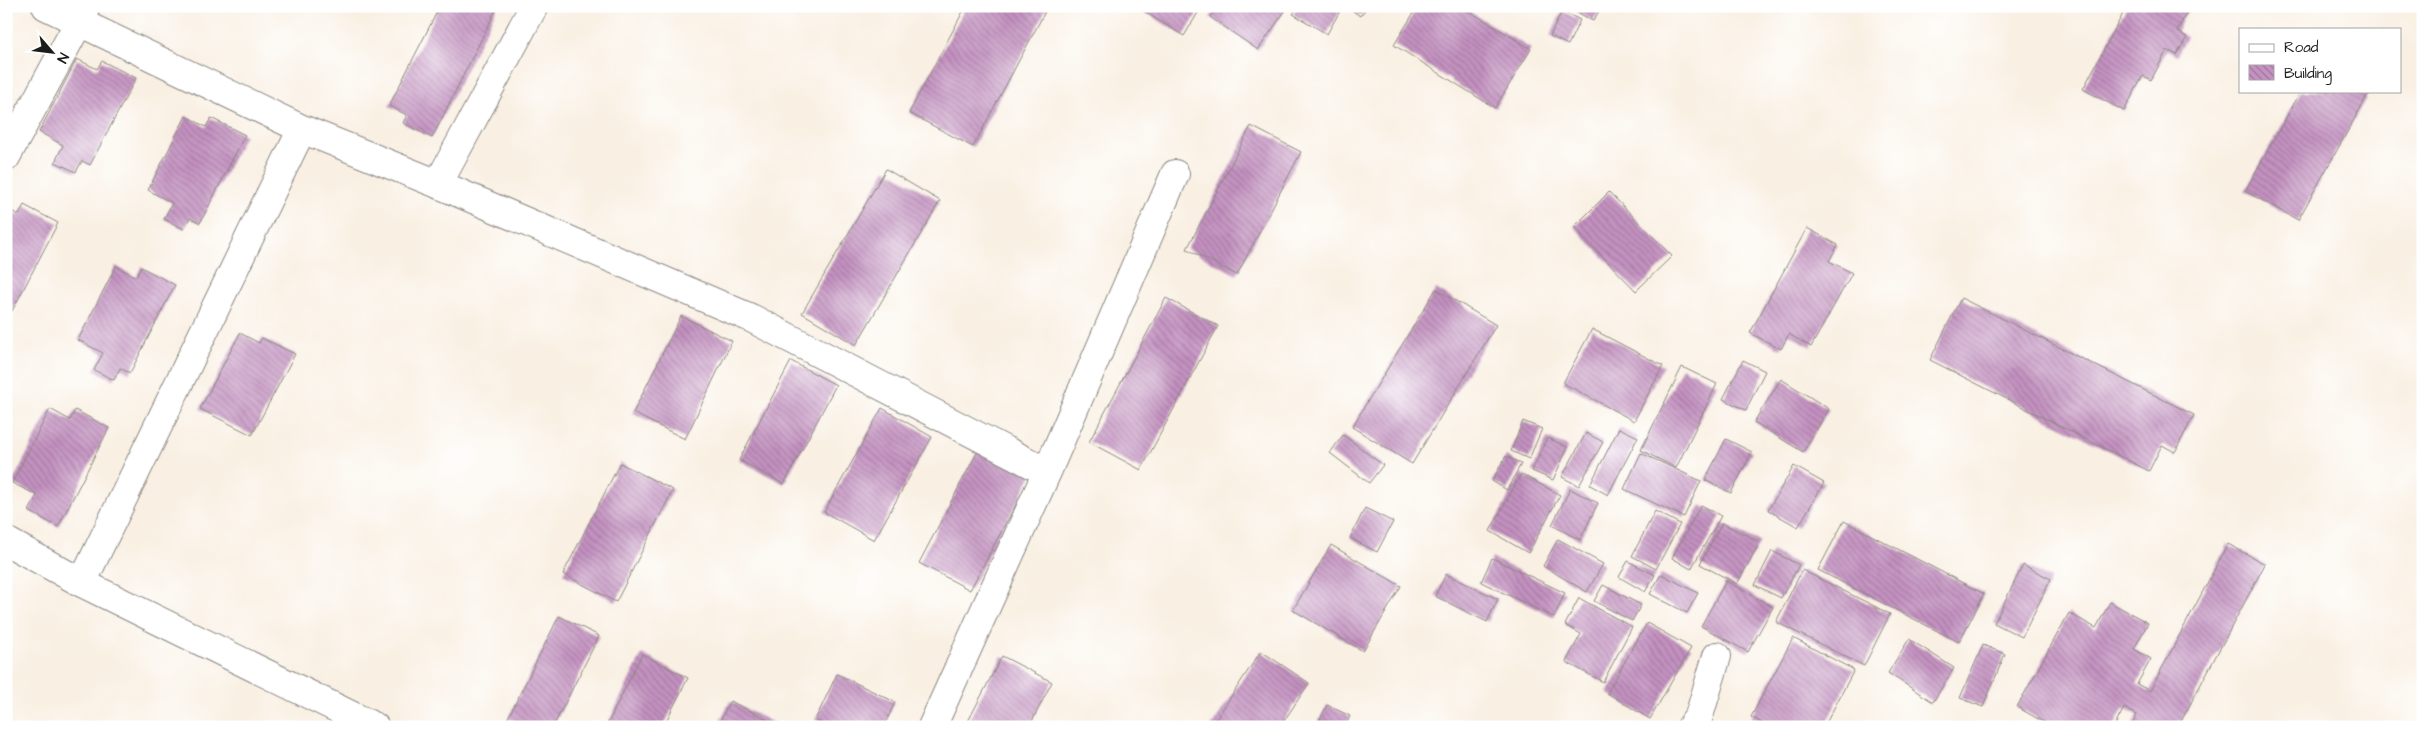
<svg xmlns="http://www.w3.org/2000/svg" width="2429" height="733" font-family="'Architects Daughter',sans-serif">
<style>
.building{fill:url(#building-back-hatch)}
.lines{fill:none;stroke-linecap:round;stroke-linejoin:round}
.minor-casing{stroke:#8a8680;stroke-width:30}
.minor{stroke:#fff;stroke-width:28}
</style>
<defs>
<pattern id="building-back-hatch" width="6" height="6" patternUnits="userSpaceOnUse" patternTransform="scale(1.25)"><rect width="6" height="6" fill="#c492c1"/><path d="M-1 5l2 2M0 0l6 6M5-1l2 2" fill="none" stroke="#9e769c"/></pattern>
</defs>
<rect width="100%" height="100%" fill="#fff"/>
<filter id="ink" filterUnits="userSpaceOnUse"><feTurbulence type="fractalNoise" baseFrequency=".02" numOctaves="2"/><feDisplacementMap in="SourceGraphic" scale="10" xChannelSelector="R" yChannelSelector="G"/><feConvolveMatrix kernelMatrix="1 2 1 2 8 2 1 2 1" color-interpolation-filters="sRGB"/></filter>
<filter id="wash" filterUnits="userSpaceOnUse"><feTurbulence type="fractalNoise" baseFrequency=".0096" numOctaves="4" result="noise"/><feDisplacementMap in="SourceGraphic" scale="20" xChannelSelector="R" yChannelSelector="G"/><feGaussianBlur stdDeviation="1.12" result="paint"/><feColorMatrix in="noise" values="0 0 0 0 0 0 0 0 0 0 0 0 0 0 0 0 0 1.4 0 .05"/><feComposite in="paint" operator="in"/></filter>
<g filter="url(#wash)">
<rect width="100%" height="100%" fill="#f9f0e3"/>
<g id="blocks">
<path class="building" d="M440 6H498L432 138 403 123 407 115 389 106Z
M966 6H1048L973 147 909 113Z
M1135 6H1202L1184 36Z
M1218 6H1279L1285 11 1258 50 1210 17Z
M1298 6H1332L1340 11 1327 34 1293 14Z
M1346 6H1368L1360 16Z
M1418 6H1461L1531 49 1495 108 1394 45Z
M1580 6H1602L1593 21 1577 12Z
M2127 6H2190L2177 31 2187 37 2177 55 2167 50 2151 80 2143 76 2124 111 2083 89Z
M1562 11 1580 20 1568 45 1550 36Z
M77 59 97 69 102 61 136 78 90 165 82 161 76 172 55 162 63 145 39 132Z
M2301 91H2370L2298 220 2245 191Z
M186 116 206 127 211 118 245 135 200 223 190 218 184 229 164 219 172 203 148 190Z
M1251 126 1301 152 1237 275 1187 249Z
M886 169 940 201 856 345 802 313Z
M1609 192 1672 256 1636 291 1574 227Z
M24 205 58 223 12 311 6 307V208L19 215Z
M1807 228 1838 245 1829 261 1852 273 1811 347 1789 334 1781 349 1750 333Z
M116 266 136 277 141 267 175 285 130 373 120 368 114 380 94 370 103 353 78 340Z
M1436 289 1496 325 1412 464 1352 427Z
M1166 298 1218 326 1141 470 1089 442Z
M1961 298 2194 415 2175 452 2162 445 2149 471 1930 360Z
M681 316 732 341 685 439 633 413Z
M1592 329 1663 366 1634 421 1563 383Z
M240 333 259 343 262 338 295 354 252 435 200 409Z
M1743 360 1765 371 1746 410 1723 399Z
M791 361 836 385 784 484 739 460Z
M1682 367 1717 384 1676 468 1641 450Z
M1781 379 1829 409 1803 452 1754 422Z
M882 408 932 437 874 540 824 512Z
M50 409 70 420 75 410 109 428 58 527 29 511 37 495 12 483Z
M1523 421 1542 429 1529 459 1511 451Z
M1619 428 1638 437 1608 495 1590 485Z
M1586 433 1603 442 1579 486 1562 477Z
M1343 435 1383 465 1369 483 1330 453Z
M1547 438 1568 447 1553 480 1532 471Z
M1726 439 1752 452 1731 493 1705 480Z
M982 443 1034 471 970 590 919 563Z
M1641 453 1701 481 1684 517 1624 489Z
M1506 456 1521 464 1507 490 1492 481Z
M620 463 673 490 616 602 563 574Z
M1794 466 1824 483 1798 527 1768 510Z
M1521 474 1560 495 1528 553 1490 531Z
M1570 489 1598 503 1580 540 1552 525Z
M1701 505 1721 516 1691 569 1672 558Z
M1365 508 1393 522 1377 552 1350 538Z
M1655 511 1680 524 1656 569 1632 556Z
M1844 521 1984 594 1959 642 1818 570Z
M1722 523 1760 542 1737 584 1700 564Z
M1558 539 1603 564 1587 592 1543 566Z
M2228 544 2265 564 2178 727H2131L2137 715 2124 708 2114 727H2048L2049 725 2017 707 2069 613 2096 628 2110 602 2148 623 2134 649 2151 659 2137 684 2150 691Z
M1331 545 1401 586 1363 651 1293 610Z
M1772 551 1799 565 1781 598 1755 585Z
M1492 558 1565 593 1554 617 1481 582Z
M1628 561 1655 575 1645 592 1619 577Z
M2023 565 2051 579 2022 637 1994 623Z
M1802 570 1890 614 1864 666 1776 622Z
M1446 574 1498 599 1487 622 1435 596Z
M1661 574 1698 593 1687 613 1650 594Z
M1726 581 1773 607 1748 652 1701 626Z
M1603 585 1641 605 1632 621 1594 601Z
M1579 598 1632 627 1603 682 1566 662 1581 634 1565 625Z
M559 616 599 636 553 727H525L508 718Z
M1647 623 1691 648 1650 719 1607 693Z
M1793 638 1854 670 1824 727H1769L1751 717Z
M1909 639 1954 668 1933 702 1888 673Z
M1983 645 2005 654 1983 707 1960 698Z
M1261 651 1309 683 1280 727H1211Z
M642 654 688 678 663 727H606Z
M1002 656 1052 682 1029 727H965Z
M837 674 895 702 884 727H829L815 720Z
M730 701 774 723 772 727H717Z
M1327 705 1350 716 1345 727H1316Z"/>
</g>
</g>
<g filter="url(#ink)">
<use href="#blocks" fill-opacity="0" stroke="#8a8680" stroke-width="1"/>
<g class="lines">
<defs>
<path id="minor" d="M46 6 79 22 86 6
M6 157 79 22 302 129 438 184 751 318 1047 472
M438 184 534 6
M6 541 82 583 375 727
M82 583 302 129
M932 727 1047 472 1175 174
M1691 727 1699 716 1717 656"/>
</defs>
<use href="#minor" class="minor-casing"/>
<use href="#minor" class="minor"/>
</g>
</g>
<rect width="2429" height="733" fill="none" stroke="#fff" stroke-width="25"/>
<rect x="2239" y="28" width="162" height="65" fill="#ffffff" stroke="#a4a4a4"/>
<rect x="2249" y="44" width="25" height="8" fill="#ffffff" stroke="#a4a4a4"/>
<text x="2284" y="52" font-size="15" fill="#1c1c1c">Road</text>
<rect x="2249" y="65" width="25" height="15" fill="url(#building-back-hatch)" stroke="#a4a4a4"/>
<text x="2284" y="78" font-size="15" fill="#1c1c1c">Building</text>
<g transform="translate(52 52) rotate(118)" stroke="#ffffff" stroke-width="4" paint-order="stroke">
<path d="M0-4L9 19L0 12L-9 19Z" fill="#1c1c1c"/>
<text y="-8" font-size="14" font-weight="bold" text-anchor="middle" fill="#1c1c1c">N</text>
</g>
</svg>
